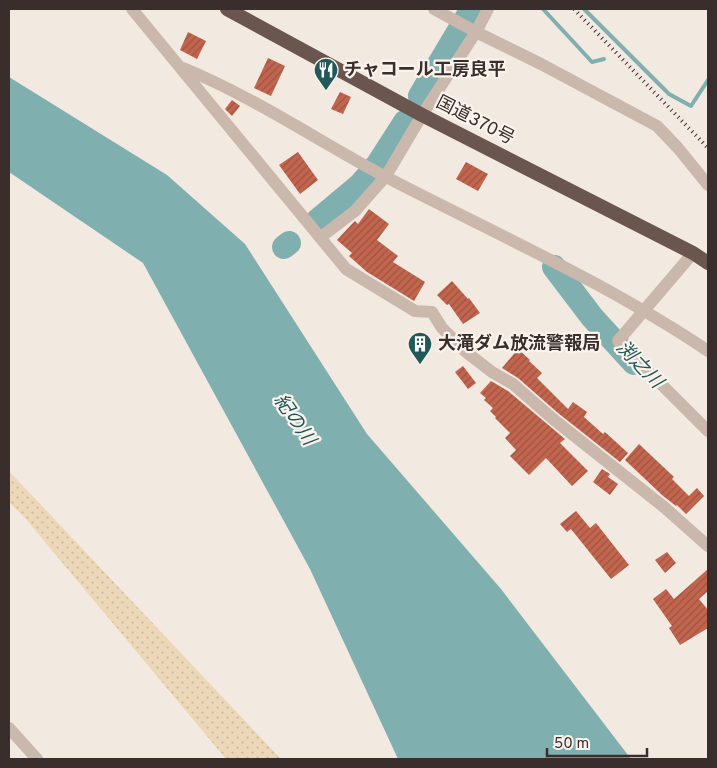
<svg xmlns="http://www.w3.org/2000/svg" width="717" height="768" font-family="Overpass,'Noto Sans JP',sans-serif">
<style>
.sand{fill:url(#sand-dots)}
.water{fill:#80afaf}
.lines{fill:none;stroke-linecap:round;stroke-linejoin:round}
.stream{stroke:#80afaf;stroke-width:4}
.river{stroke:#80afaf;stroke-width:24}
.building{fill:url(#building-hatch)}
.minor{stroke:#cbb8ac;stroke-width:12}
.trunk{stroke:#6a564f;stroke-width:14}
.rail{stroke:#392e2b;stroke-width:4;stroke-dasharray:1 4;stroke-linecap:butt}
.labels{text-anchor:middle;dominant-baseline:central;stroke-width:4.5;stroke-linejoin:round;paint-order:stroke}
.poi-label{font-size:18px;font-weight:bold;fill:#392e2b;stroke:#faf3ec;text-anchor:start}
.street-label{font-size:18px;fill:#392e2b;stroke:#faf3ec}
.water-label{font-size:19px;font-style:italic;fill:#215859;stroke:#faf3ec}
</style>
<defs>
<pattern id="sand-dots" width="8" height="8" patternUnits="userSpaceOnUse" patternTransform="scale(1.25)"><rect width="8" height="8" fill="#ecd8b8"/><path d="M2 2h.1M6 6h.1" fill="none" stroke="#cbba9e" stroke-width="1.8" stroke-linecap="round"/></pattern>
<pattern id="building-hatch" width="6" height="6" patternUnits="userSpaceOnUse" patternTransform="scale(1.25)"><rect width="6" height="6" fill="#c2654e"/><path d="M-1 1l2-2M0 6l6-6M5 7l2-2" fill="none" stroke="#9f5441"/></pattern>
</defs>
<rect width="100%" height="100%" fill="#f2e9e0"/>
<path class="sand" d="M9 471 281 759H226L25 518 9 502Z"/>
<path class="water" d="M9 77 167 175 245 244 367 434 501 589 631 759H398L310 569 143 263 9 172Z"/>
<g class="lines">
<path class="stream" d="M543 9 592 62 604 59
M584 9 669 94 691 106 708 80"/>
<path class="river" d="M420 96 472 9
M317 221 360 185 378 164 405 122
M284 247 289 243
M554 267 592 317 634 363"/>
</g>
<path class="building" d="M188 32 206 41 197 59 180 50Z
M268 58 285 66 271 96 254 88Z
M340 92 351 97 343 114 331 109Z
M232 100 240 106 232 116 225 109Z
M298 152 318 180 300 194 279 165Z
M466 162 488 174 478 191 456 179Z
M369 209 389 224 377 240 398 256 393 262 425 282 414 301 367 272 349 256 352 253 337 240 351 225 355 221 358 224Z
M452 281 468 299 469 298 480 313 463 324 449 304 447 305 437 295Z
M518 349 530 360 529 361 542 373 537 378 568 409 573 402 587 412 584 417 603 434 605 432 628 453 620 462 558 413 518 378 502 368Z
M463 366 476 383 468 389 455 372Z
M491 381 508 391 565 439 560 443 588 471 572 486 546 458 529 475 510 456 516 450 505 438 510 433 495 418 496 417 490 411 493 408 484 400 486 398 480 393Z
M639 444 674 477 672 479 689 496 697 488 704 496 686 514 677 505 676 506 662 495 625 460Z
M602 469 610 474 608 477 618 484 610 495 593 482Z
M576 511 590 528 596 523 629 565 611 579 571 529 567 532 560 524Z
M667 552 676 563 665 573 655 560Z
M708 569V591L699 599 708 610V628L680 645 669 628 672 626 653 599 666 589 674 599Z"/>
<g class="lines">
<path class="minor" d="M132 9 346 269 415 311 432 312 442 328 466 352 492 372 513 384 553 419 664 507 708 546
M434 9 476 32 541 64 657 126 678 148 708 185
M183 68C254 97 318 141 386 177 494 233 607 283 708 351
M321 237 355 211 386 176 422 115 476 32 488 9
M693 253 618 341 708 431
M9 728 37 759"/>
<path class="trunk" d="M227 9 422 115 693 253 708 263"/>
<path class="rail" d="M574 9 708 148"/>
</g>
<defs>
<symbol id="restaurant-pin" viewBox="-11 -11 22 30"><path d="M0 17L-7.5 6A9.5 9.5 0 1 1 7.5 6Z" fill="#215859" stroke="#faf3ec"/><path d="M-5-6h1v4h1v-4h1v4h1v-4h1v5L-1.5 .5V6h-2V.5L-5-1ZM5-6V6H3V1.5H1.5Q1.5-4 5-6Z" fill="#fff"/></symbol>
<symbol id="building-pin" viewBox="-11 -11 22 30"><path d="M0 17L-7.5 6A9.5 9.5 0 1 1 7.5 6Z" fill="#215859" stroke="#faf3ec"/><path d="M-4-6H4V6H1V3H-1V6H-4ZM-2.5-4.3h1.7v1.8h-1.7ZM.8-4.3h1.7v1.8H.8ZM-2.5-1h1.7V.8h-1.7ZM.8-1h1.7V.8H.8Z" fill="#fff"/></symbol>
</defs>
<g fill-rule="evenodd">
<use href="#restaurant-pin" x="312" y="56" width="28" height="38"/>
<use href="#building-pin" x="406" y="330" width="28" height="38"/>
</g>
<g class="labels">
<g class="poi-label">
<text x="344" y="70">チャコール工房良平</text>
<text x="438" y="344">大滝ダム放流警報局</text>
</g>
<g class="street-label">
<text transform="translate(475 121) rotate(27)">国道370号</text>
</g>
<g class="water-label">
<text transform="translate(639 365) rotate(46)">渕之川</text>
<text transform="translate(294 420) rotate(55)">紀の川</text>
</g>
</g>
<rect width="717" height="768" fill="none" stroke="#392e2b" stroke-width="20"/>
<path d="M547 748v8h100v-8" fill="none" stroke="#392e2b" stroke-width="2.5"/>
<text x="554" y="748" font-size="15" fill="#392e2b" stroke="#faf3ec" stroke-width="4" paint-order="stroke">50 m</text>
</svg>
